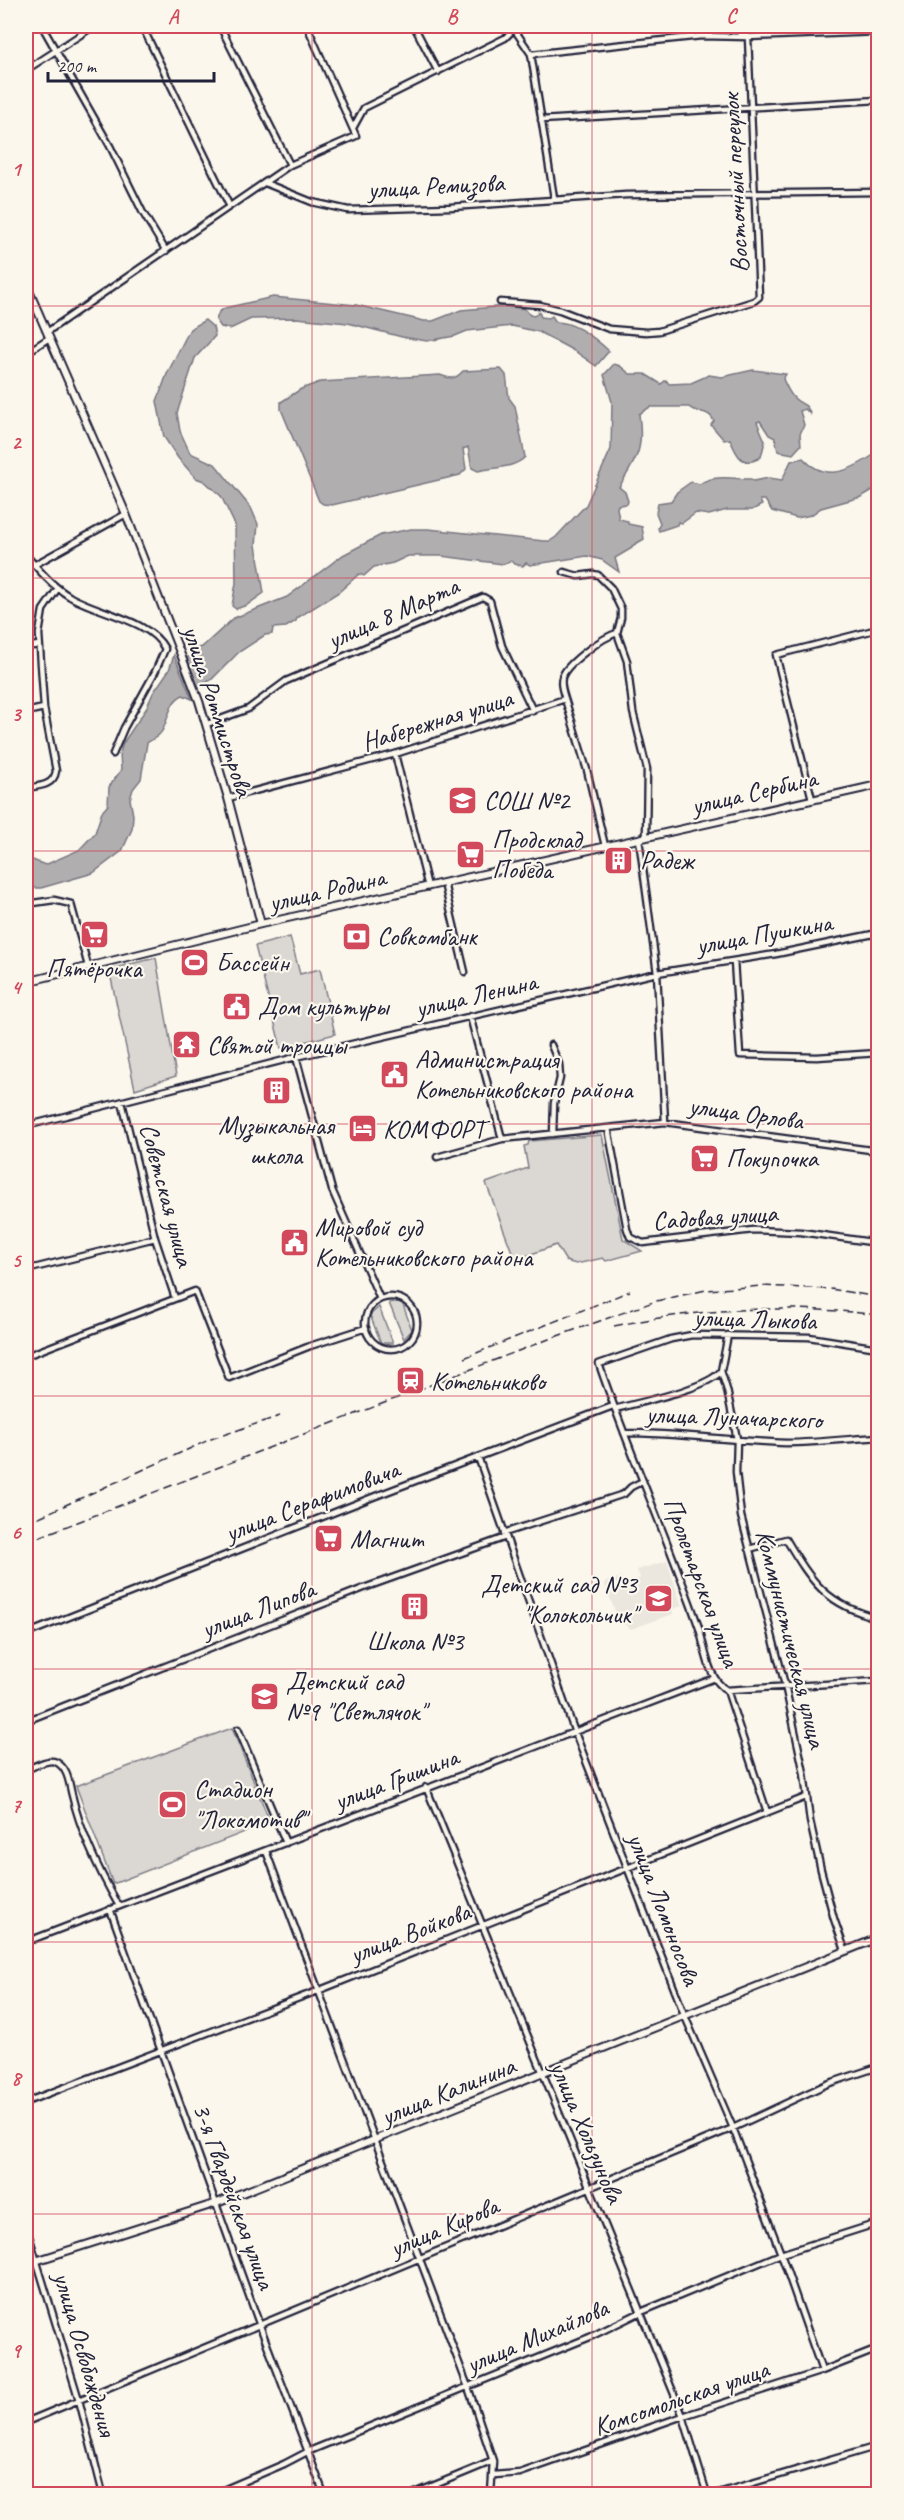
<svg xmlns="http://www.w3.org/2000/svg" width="904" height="2520" font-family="Caveat,sans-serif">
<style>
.built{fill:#ebe7df}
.green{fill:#dbd8d3;stroke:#7e7d87;stroke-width:1.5}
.water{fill:#b1aeb0;stroke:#787681;stroke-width:1.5}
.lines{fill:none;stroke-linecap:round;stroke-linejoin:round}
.minor-casing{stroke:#22223b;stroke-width:9}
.tertiary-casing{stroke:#22223b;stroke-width:10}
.minor{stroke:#fbf7ec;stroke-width:4.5}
.tertiary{stroke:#fbf7ec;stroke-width:6}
.rail{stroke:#22223b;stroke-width:1.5;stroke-dasharray:9 4.5;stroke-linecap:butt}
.grid{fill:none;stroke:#d1495b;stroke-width:1.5;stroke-opacity:0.55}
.labels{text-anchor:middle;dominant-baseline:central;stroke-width:4.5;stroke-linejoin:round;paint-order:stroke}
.street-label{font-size:26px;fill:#22223b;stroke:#fbf7ec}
.poi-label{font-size:26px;fill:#22223b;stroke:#fbf7ec;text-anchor:start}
.neatline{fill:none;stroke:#d1495b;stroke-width:2}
.grid-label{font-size:20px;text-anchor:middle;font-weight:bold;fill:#d1495b}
</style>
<rect width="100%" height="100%" fill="#fbf7ec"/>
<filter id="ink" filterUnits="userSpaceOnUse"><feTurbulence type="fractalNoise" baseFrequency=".0167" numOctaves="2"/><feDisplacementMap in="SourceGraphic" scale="12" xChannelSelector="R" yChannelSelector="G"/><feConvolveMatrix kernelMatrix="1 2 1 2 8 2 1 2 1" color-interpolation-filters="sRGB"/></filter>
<g filter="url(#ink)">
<path class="built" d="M667 1561 682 1606 672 1609 673 1614 631 1629 619 1621 604 1583 621 1577 624 1584 640 1578 637 1570Z"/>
<path class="green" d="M290 937 300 974 320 969 335 1034 281 1048 255 946Z
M156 958 176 1076 135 1089 109 969Z
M602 1135 623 1239 642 1251 606 1261 603 1258 576 1264 566 1261 556 1245 515 1260 486 1183 528 1168 524 1146 528 1145 529 1141Z
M394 1302H402L412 1330 404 1339 389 1303Z
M379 1307 393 1343H381L370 1315Z
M232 1728 270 1822 113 1884 76 1786Z"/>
<path class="water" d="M273 297 356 305 424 321H433L461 310 506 306 525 309 530 315 534 316 539 312 541 317 549 318 552 316 556 322C575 322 595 338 609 351L596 366 576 352 539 332 512 326 467 331 455 336 427 341 402 337 348 323 296 318 251 319 230 329 221 327 216 320 219 312 225 308Z
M205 320 213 327 215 336 195 358 177 413 180 431 190 453 215 464 251 508 258 524 256 545 264 593 247 605 236 609 232 606 236 583 235 525 221 496 204 481 196 478 178 458 164 437 157 401 167 374 190 329Z
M614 364 620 366 630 374H645L661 384 666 380 669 384 691 383 709 375 722 377 753 370 786 374 783 379C786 386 789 392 793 397 800 405 808 403 810 414L805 409 800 411 804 425 800 434 801 445 793 454 778 451 775 438 769 435 760 421 757 422 765 441 761 457C742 469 736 454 730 439L724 440 711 425 714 421C709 409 696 414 689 407H650L639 414C644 450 637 458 619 487L625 492 628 501 627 504 618 505 617 508 619 519 628 521V524L642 527 644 539 632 546V548L615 558 619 572 602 560 587 556 530 565 526 563 523 566 514 564 511 561 503 564 441 556H408L393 563 374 567 364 576 359 574 339 592 297 618 296 621 286 627 273 628 272 634 265 635 239 652 211 680 202 684 199 688 186 657H193L195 649 202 647 234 618 287 597 343 555 381 535 411 529H428L544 541H550L556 537 586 505 611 449 612 402 604 375Z
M501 369 506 375 509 398 515 406 525 457C514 469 492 467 478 471L472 468 468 447 463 449 466 469 460 475 332 505 323 504 319 501 281 409V402L301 389 320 382 440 375C451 379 455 380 463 371Z
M878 452V487L861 497 821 508 811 515 797 518 772 511 765 500H760L762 505 752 510H727L709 515 696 513 682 523 678 522 677 525 659 531 658 528 660 523 656 513 658 503 671 501 677 492 691 482 700 484C713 474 735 479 751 479L754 481 769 478 782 480 791 461 803 458C827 485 855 468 878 452Z
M174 655 192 699 183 695C169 701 169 719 162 731 159 737 152 739 147 743L141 779 133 789 130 799 133 815 132 829 122 851 93 873 41 888H26V863L33 860 45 865 79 850 95 833 102 812 108 805 109 787 121 770 120 753 123 743 146 709 153 693 169 670Z"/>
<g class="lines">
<defs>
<path id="minor" d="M42 26 110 146 143 213 166 251
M142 26 229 205
M220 26 290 165
M414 26 438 72
M512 26 531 54 554 198
M146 33 160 26
M531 54 702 36 748 37 878 32
M26 70 94 26
M541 120 878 100
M353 128 364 108 505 38 517 26
M265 183 312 202 348 210 450 207 626 195 878 192
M500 302 540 305 560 310 609 329 646 332 659 331 754 301 759 297 748 37 729 26
M47 332 290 165 356 136 307 26
M26 353 49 338
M26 555C38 569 52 586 69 596 94 612 150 619 165 649L155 672 124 728 113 754
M34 565 126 514
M564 572 578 576 593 574 598 575 611 588 621 609V618L617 633 627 661 633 712 647 769 646 837
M26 647 39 645
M565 699 587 770 605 846
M26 712 44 708
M207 724 248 709 286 681 483 597 490 601 502 646 533 711
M395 754 428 887
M26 788C39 786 54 786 56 771L44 708 39 634 43 610 58 588
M228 798 395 754 565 699C563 692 559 682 563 675 569 662 603 637 617 633
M812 799 776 655 878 629
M639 839 657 973 665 1122
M444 883 465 972
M26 904 54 900 71 904 88 966
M734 961 740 1055 817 1057 878 1053
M470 1016 502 1139
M551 1045 559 1064 560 1078 554 1103 553 1134
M296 1057 332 1190 380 1299
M122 1102 155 1238 175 1298
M26 1126 296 1057 657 973 776 954 878 933
M608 1128 627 1229 630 1237 643 1243 753 1230 801 1232 878 1243
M437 1157 502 1139 665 1122 878 1151
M26 1270 155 1238
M365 1323a26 26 0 1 1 52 0a26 26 0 1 1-52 0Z
M728 1335 721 1371 727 1390 737 1439 736 1472 741 1516 785 1685 804 1773 810 1821 821 1870 834 1919 845 1950
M26 1356 195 1291 229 1378 310 1346 366 1328
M615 1409C639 1402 707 1389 721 1371
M624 1433C679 1433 732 1441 786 1443 817 1443 848 1439 878 1437
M478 1457 574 1730 684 2014 733 2128 781 2254 822 2371
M504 1533 624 1494 631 1487 643 1481
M749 1549 786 1539C812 1583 827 1605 878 1618
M26 1634 373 1497 613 1406
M727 1690 878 1681
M26 1721 364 1588 506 1537
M238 1729 286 1843
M26 1770C33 1767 48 1758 56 1762 68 1768 69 1783 72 1795 81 1834 99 1871 119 1906
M426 1787 683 2416 707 2494
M767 1812 727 1690C707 1680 705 1644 698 1625 667 1537 629 1452 599 1364L671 1339 692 1335 809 1337 878 1348
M266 1851 468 2387 493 2461 491 2494
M110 1909 260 2326 324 2494
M26 1942 715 1678
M26 2102 320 1990 806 1797
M26 2226 79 2400 103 2494
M26 2422 733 2128 827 2084 878 2067
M494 2475 520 2473 683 2416 822 2371 878 2349
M214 2494 284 2464 307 2452 590 2337 641 2312 781 2254 878 2223
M413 2494 493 2461
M715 2494 878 2446"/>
<path id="tertiary" d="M26 284 126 514 199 701 228 798 261 924
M26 982 261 924 878 785
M26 2264 217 2203 878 1938"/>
</defs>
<use href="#minor" class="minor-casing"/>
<use href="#tertiary" class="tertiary-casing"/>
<use href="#minor" class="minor"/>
<use href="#tertiary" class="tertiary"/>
<path class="rail" d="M614 1326C701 1308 790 1304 878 1315
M464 1358 630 1291
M26 1523 211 1439 280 1416
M26 1542 549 1339 656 1301 706 1290 762 1286 830 1289 878 1297"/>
</g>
</g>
<path class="grid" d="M312 26V2494M592 26V2494M26 306H878M26 578H878M26 851H878M26 1124H878M26 1396H878M26 1669H878M26 1942H878M26 2214H878"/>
<defs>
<symbol id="school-square" viewBox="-11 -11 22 22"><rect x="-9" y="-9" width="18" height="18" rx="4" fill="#d1495b" stroke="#fbf7ec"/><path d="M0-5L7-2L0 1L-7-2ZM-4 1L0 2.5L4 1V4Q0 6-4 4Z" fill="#fff"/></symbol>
<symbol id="supermarket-square" viewBox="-11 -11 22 22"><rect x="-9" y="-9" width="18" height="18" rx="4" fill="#d1495b" stroke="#fbf7ec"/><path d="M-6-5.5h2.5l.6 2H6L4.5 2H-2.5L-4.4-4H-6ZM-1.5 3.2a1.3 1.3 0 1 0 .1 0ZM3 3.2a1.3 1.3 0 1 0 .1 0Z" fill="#fff"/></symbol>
<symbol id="building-square" viewBox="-11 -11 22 22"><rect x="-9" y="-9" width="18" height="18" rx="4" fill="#d1495b" stroke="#fbf7ec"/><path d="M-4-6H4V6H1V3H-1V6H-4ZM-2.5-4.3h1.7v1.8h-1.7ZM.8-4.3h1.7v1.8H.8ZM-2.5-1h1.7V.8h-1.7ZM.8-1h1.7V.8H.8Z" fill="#fff"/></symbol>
<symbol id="bank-square" viewBox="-11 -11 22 22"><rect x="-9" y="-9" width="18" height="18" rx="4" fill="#d1495b" stroke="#fbf7ec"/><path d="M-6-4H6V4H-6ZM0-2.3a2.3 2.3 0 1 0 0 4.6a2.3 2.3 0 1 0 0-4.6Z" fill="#fff"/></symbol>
<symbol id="stadium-square" viewBox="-11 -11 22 22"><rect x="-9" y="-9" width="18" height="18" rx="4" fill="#d1495b" stroke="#fbf7ec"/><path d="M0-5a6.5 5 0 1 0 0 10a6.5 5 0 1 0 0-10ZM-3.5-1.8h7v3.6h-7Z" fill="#fff"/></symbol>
<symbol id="civic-square" viewBox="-11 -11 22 22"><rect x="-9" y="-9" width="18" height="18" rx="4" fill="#d1495b" stroke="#fbf7ec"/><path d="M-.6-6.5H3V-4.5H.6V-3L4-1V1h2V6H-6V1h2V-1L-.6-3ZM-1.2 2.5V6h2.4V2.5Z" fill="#fff"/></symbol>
<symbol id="temple-square" viewBox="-11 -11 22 22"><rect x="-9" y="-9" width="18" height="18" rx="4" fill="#d1495b" stroke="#fbf7ec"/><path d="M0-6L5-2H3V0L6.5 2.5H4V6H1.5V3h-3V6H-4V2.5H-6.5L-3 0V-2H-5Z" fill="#fff"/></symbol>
<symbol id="hotel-square" viewBox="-11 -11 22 22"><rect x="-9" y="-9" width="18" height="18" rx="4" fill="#d1495b" stroke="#fbf7ec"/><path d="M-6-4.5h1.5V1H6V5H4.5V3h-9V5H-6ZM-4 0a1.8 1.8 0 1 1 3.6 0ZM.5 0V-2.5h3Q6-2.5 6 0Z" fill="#fff"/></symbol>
<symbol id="station-square" viewBox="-11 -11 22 22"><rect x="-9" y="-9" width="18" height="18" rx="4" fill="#d1495b" stroke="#fbf7ec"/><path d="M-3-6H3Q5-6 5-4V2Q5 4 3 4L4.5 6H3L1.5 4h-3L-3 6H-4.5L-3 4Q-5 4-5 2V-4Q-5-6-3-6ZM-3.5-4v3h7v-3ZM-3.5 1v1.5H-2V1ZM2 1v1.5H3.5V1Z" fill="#fff"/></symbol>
</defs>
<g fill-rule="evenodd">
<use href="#school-square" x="446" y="784" width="33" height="33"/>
<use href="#supermarket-square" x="454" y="838" width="33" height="33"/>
<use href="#building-square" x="602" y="844" width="33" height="33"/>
<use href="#supermarket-square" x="78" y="918" width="33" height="33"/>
<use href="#bank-square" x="340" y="920" width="33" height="33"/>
<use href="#stadium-square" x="178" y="946" width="33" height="33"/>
<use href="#civic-square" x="220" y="990" width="33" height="33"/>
<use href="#temple-square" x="170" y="1028" width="33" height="33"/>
<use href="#civic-square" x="378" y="1058" width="33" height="33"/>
<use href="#building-square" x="260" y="1074" width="33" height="33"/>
<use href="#hotel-square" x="346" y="1112" width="33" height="33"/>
<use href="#supermarket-square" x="688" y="1142" width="33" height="33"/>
<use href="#civic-square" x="278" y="1226" width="33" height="33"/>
<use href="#station-square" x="394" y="1364" width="33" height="33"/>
<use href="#supermarket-square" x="312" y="1522" width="33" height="33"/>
<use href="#school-square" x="642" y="1582" width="33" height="33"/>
<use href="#building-square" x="398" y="1590" width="33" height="33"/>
<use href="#school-square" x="248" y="1680" width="33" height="33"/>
<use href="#stadium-square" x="156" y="1788" width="33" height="33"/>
</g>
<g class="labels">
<g class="street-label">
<text transform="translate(735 183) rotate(-93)">Восточный переулок</text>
<text transform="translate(436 186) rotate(-3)">улица Ремизова</text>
<text transform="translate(393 613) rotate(-24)">улица 8 Марта</text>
<text transform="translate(218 711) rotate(72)">улица Ротмистрова</text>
<text transform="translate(437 720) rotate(-17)">Набережная улица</text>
<text transform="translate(754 792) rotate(-13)">улица Сербина</text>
<text transform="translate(327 890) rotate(-13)">улица Родина</text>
<text transform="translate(764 934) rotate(-10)">улица Пушкина</text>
<text transform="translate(476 995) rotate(-13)">улица Ленина</text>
<text transform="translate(746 1113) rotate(8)">улица Орлова</text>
<text transform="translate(167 1195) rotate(75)">Советская улица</text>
<text transform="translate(715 1217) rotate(-4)">Садовая улица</text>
<text transform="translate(755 1319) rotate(2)">улица Лыкова</text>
<text transform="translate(734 1417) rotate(2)">улица Луначарского</text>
<text transform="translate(312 1501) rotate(-21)">улица Серафимовича</text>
<text transform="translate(702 1582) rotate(70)">Пролетарская улица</text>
<text transform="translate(258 1609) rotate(-21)">улица Липова</text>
<text transform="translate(791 1639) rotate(76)">Коммунистическая улица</text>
<text transform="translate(396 1779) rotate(-21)">улица Гришина</text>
<text transform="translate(664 1909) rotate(69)">улица Ломоносова</text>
<text transform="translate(410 1933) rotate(-21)">улица Войкова</text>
<text transform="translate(448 2091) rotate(-22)">улица Калинина</text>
<text transform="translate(587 2132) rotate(67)">улица Хользунова</text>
<text transform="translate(234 2196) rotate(70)">3-я Гвардейская улица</text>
<text transform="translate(444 2227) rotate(-23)">улица Кирова</text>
<text transform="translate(537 2336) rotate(-23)">улица Михайлова</text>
<text transform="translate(85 2354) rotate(74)">улица Освобождения</text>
<text transform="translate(681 2398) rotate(-19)">Комсомольская улица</text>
</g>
<g class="poi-label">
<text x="484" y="800">СОШ №2</text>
<text x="492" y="839">Продсклад<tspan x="492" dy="30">Победа</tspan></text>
<text x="640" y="860">Радеж</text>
<text x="377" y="936">Совкомбанк</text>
<text x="216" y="962">Бассейн</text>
<text x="94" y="968" text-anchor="middle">Пятёрочка</text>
<text x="258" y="1006">Дом культуры</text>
<text x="207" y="1045">Святой троицы</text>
<text x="415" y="1059">Администрация<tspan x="415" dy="30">Котельниковского района</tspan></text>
<text x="276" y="1125" text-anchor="middle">Музыкальная<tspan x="276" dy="30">школа</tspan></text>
<text x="383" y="1129">КОМФОРТ</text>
<text x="726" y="1158">Покупочка</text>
<text x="315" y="1227">Мировой суд<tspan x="315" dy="30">Котельниковского района</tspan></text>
<text x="431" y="1381">Котельниково</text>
<text x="350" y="1539">Магнит</text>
<text x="637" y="1584" text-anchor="end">Детский сад №3<tspan x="637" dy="30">"Колокольчик"</tspan></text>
<text x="415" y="1641" text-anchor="middle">Школа №3</text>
<text x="286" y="1681">Детский сад<tspan x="286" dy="30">№9 "Светлячок"</tspan></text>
<text x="194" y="1789">Стадион<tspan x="194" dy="30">"Локомотив"</tspan></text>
</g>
</g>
<rect width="904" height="2520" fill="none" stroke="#fbf7ec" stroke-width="66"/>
<path d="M48 72v9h166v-9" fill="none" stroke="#22223b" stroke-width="3"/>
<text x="57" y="72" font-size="18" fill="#22223b" stroke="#fbf7ec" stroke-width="4.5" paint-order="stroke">200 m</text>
<rect x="33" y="33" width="838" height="2454" class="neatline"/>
<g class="grid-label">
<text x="173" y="23">A</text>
<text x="452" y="23">B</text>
<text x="731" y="23">C</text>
<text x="16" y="176">1</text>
<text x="16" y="449">2</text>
<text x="16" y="721">3</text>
<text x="16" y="994">4</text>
<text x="16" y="1267">5</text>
<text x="16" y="1539">6</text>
<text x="16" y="1812">7</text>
<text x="16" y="2085">8</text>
<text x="16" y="2357">9</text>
</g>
</svg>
